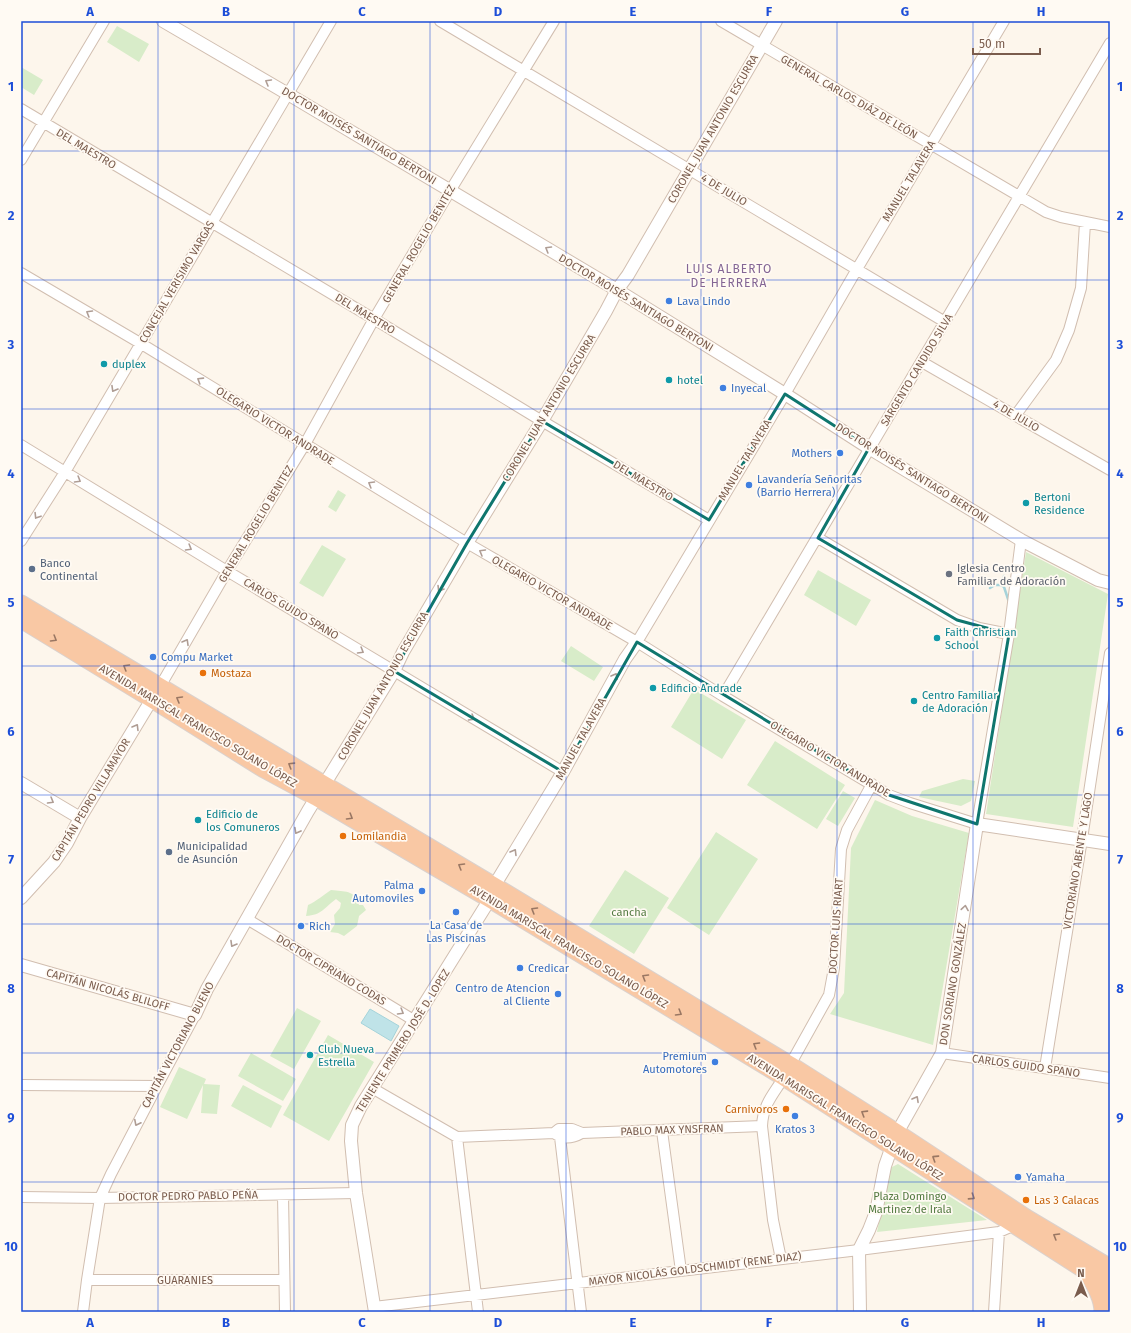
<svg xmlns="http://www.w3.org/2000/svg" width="1131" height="1333" font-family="'Fira Sans',sans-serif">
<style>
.green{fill:#d8ecc9}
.water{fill:#bfe3e8;stroke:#a5d3da}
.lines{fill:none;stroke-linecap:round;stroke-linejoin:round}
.stream{stroke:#a5d3da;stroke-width:2.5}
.minor-casing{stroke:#d1beb0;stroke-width:12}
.tertiary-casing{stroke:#d1beb0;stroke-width:14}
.trunk-casing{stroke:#dad1cd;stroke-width:19}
.minor{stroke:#fff;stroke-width:10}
.tertiary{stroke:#fff;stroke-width:12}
.trunk{stroke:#f9c8a4;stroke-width:17}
.oneway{stroke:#af9d94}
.oneway2{stroke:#9a7763}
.marked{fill:none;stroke:#0f766e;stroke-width:3;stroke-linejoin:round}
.grid{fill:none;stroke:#1d4ed8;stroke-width:1;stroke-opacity:0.55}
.shop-dot{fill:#3f7fe0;stroke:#fffaf3;stroke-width:1.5}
.culture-dot{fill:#0f9aa8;stroke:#fffaf3;stroke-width:1.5}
.service-dot{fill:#5c6f8a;stroke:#fffaf3;stroke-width:1.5}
.worship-dot{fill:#6b7280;stroke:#fffaf3;stroke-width:1.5}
.food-dot{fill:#e8710a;stroke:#fffaf3;stroke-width:1.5}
.labels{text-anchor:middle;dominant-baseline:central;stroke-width:3.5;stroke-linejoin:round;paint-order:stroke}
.street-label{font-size:11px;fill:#7a5c4d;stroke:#fffaf3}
.shop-label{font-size:11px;fill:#366cbe;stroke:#fffaf3;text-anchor:start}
.culture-label{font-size:11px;fill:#0d838f;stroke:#fffaf3;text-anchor:start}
.service-label{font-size:11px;fill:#4e5e75;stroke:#fffaf3;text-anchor:start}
.worship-label{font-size:11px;fill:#5b616d;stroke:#fffaf3;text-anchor:start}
.food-label{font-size:11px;fill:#c56008;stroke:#fffaf3;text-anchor:start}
.park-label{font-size:11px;fill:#537a41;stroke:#fffaf3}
.neighbourhood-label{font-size:12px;letter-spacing:1px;fill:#846695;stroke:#fffaf3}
.neatline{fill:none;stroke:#1d4ed8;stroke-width:1.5}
.grid-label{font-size:13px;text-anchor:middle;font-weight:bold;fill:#1d4ed8}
</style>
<rect width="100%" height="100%" fill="#fdf6ec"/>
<path class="green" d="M117 26 149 44 139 62 107 42Z
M21 67 43 80 34 95 21 87Z
M338 490 346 495 336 512 328 507Z
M322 545 346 559 323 597 299 583Z
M1026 552 1108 594 1073 827 986 814Z
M818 570 871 600 856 626 804 595Z
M571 646 603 667 594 681 561 661Z
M694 689 746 720 722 759 671 727Z
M775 741 845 785 817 829 747 785Z
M963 779 975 781 971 801 961 806 919 797 922 791Z
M843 791 855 798 838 826 826 819Z
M875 800 912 816 969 833 933 1045 830 1014 844 993 851 848Z
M716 832 758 859 709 935 667 908Z
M625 870 669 898 634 954 589 926Z
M331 890C345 892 354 889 359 905H363L366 910 359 916 357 926 344 936 338 933 330 932 335 924 334 915 340 908 341 903 336 899C324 908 322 915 306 916L308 905C317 901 323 895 331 890Z
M297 1008 321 1021 294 1069 270 1056Z
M328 1035 374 1062 329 1141 283 1115Z
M251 1053 296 1079 283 1101 238 1076Z
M179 1067 206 1079 204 1084 220 1085 217 1114 201 1113 203 1085 187 1119 160 1107Z
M243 1085 282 1106 271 1128 231 1106Z
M898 1164 987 1220 877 1232 889 1172 892 1167Z"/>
<path class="water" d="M370 1009 399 1026 391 1041 361 1023Z"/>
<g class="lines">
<path class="stream" d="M1004 576 1003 581 1004 587
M990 588 995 585H1001L1004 587 1009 602"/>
<defs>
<path id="minor" d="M440 21 945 322
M721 21 1046 212 1061 217 1110 227
M21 109 374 319 542 421 709 520
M21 160 104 21
M21 273 140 343 467 543 637 642 723 696 889 795 910 803 977 824 1009 634 1021 540
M922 362 1110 470
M1015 416 1056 360 1069 330 1081 288 1085 223
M21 445 227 571 563 772
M818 538 957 620 979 628 1009 634
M21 541 65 472 331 21
M637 642 785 394 857 269 1004 21
M158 690 227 571 305 444 374 319 450 191 554 21
M723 696 1110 43
M247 919 415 1021
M942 1053 1110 1078
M790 1065 829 995 834 968 841 849 847 830 872 784
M1045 1068 1082 839 1110 653
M21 1085 157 1086
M372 1088 457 1137 554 1133
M662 1131 681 1271
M554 1133C563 1140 573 1138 582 1133L762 1126
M554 1133 559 1129H572L582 1133
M457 1137 478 1312
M560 1137 581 1312
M283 1195 285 1312
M21 1197 100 1198 356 1193
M781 1259 773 1220 762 1126C763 1104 773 1095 784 1077
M87 1280H284
M374 1307 859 1250 999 1232 1015 1225
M83 1312 87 1280 100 1198 111 1174 157 1086 195 1015
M994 1312 999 1232"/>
<path id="tertiary" d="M163 21 288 94 617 290 785 394 869 448 1021 540 1098 580 1110 583
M21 783 80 818
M21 898 54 862 67 843 80 818 152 699
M21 965 195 1015 207 989 308 811 394 671 403 652 467 543 542 421 606 311 617 290 628 275 776 21
M897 1133 942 1053 977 824 1110 844
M375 1312 356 1193 351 1141 352 1125 361 1106 490 899 488 896 563 772 625 659 637 642
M860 1312 859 1250 869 1230 876 1212 885 1166 892 1146"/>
<path id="trunk" d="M21 604 494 886 790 1065 897 1133 1026 1218 1110 1268
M21 619 152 699 264 769 316 797 490 899 784 1077 1110 1286
M1088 1273C1095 1285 1103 1298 1103 1312"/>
</defs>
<use href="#minor" class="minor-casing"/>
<use href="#tertiary" class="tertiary-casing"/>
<use href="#trunk" class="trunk-casing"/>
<use href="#minor" class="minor"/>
<use href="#tertiary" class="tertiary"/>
<use href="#trunk" class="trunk"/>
</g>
<defs><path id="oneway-chevron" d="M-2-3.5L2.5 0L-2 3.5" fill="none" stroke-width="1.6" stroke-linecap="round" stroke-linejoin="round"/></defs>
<g class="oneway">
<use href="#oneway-chevron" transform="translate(268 82) rotate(-150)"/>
<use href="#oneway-chevron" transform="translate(548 249) rotate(-149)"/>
<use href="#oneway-chevron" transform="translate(89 313) rotate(-149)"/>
<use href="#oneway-chevron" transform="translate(200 380) rotate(-148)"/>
<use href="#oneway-chevron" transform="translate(114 389) rotate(120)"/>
<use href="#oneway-chevron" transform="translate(78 480) rotate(31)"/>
<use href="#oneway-chevron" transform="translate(371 484) rotate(-149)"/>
<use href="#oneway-chevron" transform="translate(37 516) rotate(122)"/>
<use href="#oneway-chevron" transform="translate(189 548) rotate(31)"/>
<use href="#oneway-chevron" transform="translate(482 552) rotate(-150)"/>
<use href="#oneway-chevron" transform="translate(440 589) rotate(121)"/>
<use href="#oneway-chevron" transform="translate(186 642) rotate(-60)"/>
<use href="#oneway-chevron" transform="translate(361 651) rotate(31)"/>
<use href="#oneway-chevron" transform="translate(615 676) rotate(-61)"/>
<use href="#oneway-chevron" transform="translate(472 718) rotate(31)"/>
<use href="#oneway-chevron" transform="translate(136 727) rotate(-59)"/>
<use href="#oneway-chevron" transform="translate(51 801) rotate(30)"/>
<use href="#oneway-chevron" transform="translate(297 831) rotate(119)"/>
<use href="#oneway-chevron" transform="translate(514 852) rotate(-59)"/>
<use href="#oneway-chevron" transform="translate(965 908) rotate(-81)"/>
<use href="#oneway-chevron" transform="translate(233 944) rotate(120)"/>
<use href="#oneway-chevron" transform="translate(401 1012) rotate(31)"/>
<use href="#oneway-chevron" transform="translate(916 1099) rotate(-61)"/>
<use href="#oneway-chevron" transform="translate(137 1123) rotate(117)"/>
</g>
<g class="oneway2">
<use href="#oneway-chevron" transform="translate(54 639) rotate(31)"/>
<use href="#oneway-chevron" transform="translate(126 667) rotate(-149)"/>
<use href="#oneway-chevron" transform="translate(179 699) rotate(-150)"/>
<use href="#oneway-chevron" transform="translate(291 765) rotate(-148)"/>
<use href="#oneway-chevron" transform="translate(350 817) rotate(31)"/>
<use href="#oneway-chevron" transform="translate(461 866) rotate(-149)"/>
<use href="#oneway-chevron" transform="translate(534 910) rotate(-149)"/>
<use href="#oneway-chevron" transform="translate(645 977) rotate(-149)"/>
<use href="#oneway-chevron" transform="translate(679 1013) rotate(31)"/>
<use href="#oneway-chevron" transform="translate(756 1045) rotate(-149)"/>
<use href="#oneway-chevron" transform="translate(864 1113) rotate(-148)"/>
<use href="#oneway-chevron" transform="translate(935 1158) rotate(-147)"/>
<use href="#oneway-chevron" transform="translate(972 1197) rotate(33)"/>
<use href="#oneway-chevron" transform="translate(1056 1236) rotate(-149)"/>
</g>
<path class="marked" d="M785 394 869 448 818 538 957 620 1009 634 977 824 889 795 637 642 563 772 394 671 467 543 542 421 709 520Z"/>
<path class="grid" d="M158 21V1312M294 21V1312M430 21V1312M566 21V1312M701 21V1312M837 21V1312M973 21V1312M21 151H1110M21 280H1110M21 409H1110M21 538H1110M21 666H1110M21 795H1110M21 924H1110M21 1053H1110M21 1182H1110"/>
<g class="shop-dot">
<circle cx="669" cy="301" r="4"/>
<circle cx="723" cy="388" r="4"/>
<circle cx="840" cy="453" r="4"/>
<circle cx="749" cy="485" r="4"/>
<circle cx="153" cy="657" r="4"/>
<circle cx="422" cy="891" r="4"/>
<circle cx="456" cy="912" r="4"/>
<circle cx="301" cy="926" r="4"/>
<circle cx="520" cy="968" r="4"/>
<circle cx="558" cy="994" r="4"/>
<circle cx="715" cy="1062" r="4"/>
<circle cx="795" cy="1116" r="4"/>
<circle cx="1018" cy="1177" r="4"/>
</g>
<g class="culture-dot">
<circle cx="104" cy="364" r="4"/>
<circle cx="669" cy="380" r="4"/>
<circle cx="1026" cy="503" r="4"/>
<circle cx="937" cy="638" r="4"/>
<circle cx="653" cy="688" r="4"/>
<circle cx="914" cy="701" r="4"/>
<circle cx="198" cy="820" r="4"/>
<circle cx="310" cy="1055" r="4"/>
</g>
<g class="service-dot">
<circle cx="32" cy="569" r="4"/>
<circle cx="169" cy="852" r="4"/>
</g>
<circle class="worship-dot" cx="949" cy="574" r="4"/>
<g class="food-dot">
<circle cx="203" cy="673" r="4"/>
<circle cx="343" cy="836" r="4"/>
<circle cx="786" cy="1109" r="4"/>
<circle cx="1026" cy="1200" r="4"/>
</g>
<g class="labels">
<g class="street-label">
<text transform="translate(849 97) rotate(30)">GENERAL CARLOS DIÁZ DE LEÓN</text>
<text transform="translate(713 129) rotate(-60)">CORONEL JUAN ANTONIO ESCURRA</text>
<text transform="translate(359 136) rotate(31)">DOCTOR MOISÉS SANTIAGO BERTONI</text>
<text transform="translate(86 149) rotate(31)">DEL MAESTRO</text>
<text transform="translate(909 181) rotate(-59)">MANUEL TALAVERA</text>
<text transform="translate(724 190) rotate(31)">4 DE JULIO</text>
<text transform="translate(419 244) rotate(-60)">GENERAL ROGELIO BENITEZ</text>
<text transform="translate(177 282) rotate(-60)">CONCEJAL VERISIMO VARGAS</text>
<text transform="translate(636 303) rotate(31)">DOCTOR MOISÉS SANTIAGO BERTONI</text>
<text transform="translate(365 314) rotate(31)">DEL MAESTRO</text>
<text transform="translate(917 370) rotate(-59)">SARGENTO CANDIDO SILVA</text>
<text transform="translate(549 408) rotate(-59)">CORONEL JUAN ANTONIO ESCURRA</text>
<text transform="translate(1016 416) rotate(30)">4 DE JULIO</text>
<text transform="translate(275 426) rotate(32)">OLEGARIO VICTOR ANDRADE</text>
<text transform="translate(745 460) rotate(-59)">MANUEL TALAVERA</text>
<text transform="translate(912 473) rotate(32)">DOCTOR MOISÉS SANTIAGO BERTONI</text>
<text transform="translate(643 481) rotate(31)">DEL MAESTRO</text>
<text transform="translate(256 524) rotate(-59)">GENERAL ROGELIO BENITEZ</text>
<text transform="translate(552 593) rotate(30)">OLEGARIO VICTOR ANDRADE</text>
<text transform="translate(291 609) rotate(31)">CARLOS GUIDO SPANO</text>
<text transform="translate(383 686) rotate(-60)">CORONEL JUAN ANTONIO ESCURRA</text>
<text transform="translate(198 726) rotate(31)">AVENIDA MARISCAL FRANCISCO SOLANO LÓPEZ</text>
<text transform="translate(581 739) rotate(-61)">MANUEL TALAVERA</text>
<text transform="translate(830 759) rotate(31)">OLEGARIO VICTOR ANDRADE</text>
<text transform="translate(91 800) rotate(-59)">CAPITÁN PEDRO VILLAMAYOR</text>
<text transform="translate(1078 861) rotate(-81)">VICTORIANO ABENTE Y LAGO</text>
<text transform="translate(836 926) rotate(-86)">DOCTOR LUIS RIART</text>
<text transform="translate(569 947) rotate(31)">AVENIDA MARISCAL FRANCISCO SOLANO LÓPEZ</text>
<text transform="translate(331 970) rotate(31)">DOCTOR CIPRIANO CODAS</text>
<text transform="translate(953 984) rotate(-81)">DON SORIANO GONZÁLEZ</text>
<text transform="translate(108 990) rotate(16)">CAPITÁN NICOLÁS BLILOFF</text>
<text transform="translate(403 1041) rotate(-58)">TENIENTE PRIMERO JOSÉ D. LOPEZ</text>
<text transform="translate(178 1045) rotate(-62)">CAPITÁN VICTORIANO BUENO</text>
<text transform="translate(1026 1066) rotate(8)">CARLOS GUIDO SPANO</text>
<text transform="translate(845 1117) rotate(32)">AVENIDA MARISCAL FRANCISCO SOLANO LÓPEZ</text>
<text transform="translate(672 1130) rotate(-2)">PABLO MAX YNSFRAN</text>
<text transform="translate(188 1196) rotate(-1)">DOCTOR PEDRO PABLO PEÑA</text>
<text transform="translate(695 1269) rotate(-7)">MAYOR NICOLÁS GOLDSCHMIDT (RENE DIAZ)</text>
<text x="185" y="1280">GUARANIES</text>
</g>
<g class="shop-label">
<text x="677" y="301">Lava Lindo</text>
<text x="731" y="388">Inyecal</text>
<text x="832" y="453" text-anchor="end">Mothers</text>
<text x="757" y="479">Lavandería Señoritas<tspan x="757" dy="13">(Barrio Herrera)</tspan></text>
<text x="161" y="657">Compu Market</text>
<text x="414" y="885" text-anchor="end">Palma<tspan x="414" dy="13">Automoviles</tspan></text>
<text x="456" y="925" text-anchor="middle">La Casa de<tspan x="456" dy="13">Las Piscinas</tspan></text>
<text x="309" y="926">Rich</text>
<text x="528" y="968">Credicar</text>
<text x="550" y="988" text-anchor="end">Centro de Atencion<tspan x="550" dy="13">al Cliente</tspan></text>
<text x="707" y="1056" text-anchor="end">Premium<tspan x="707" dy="13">Automotores</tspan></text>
<text x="795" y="1129" text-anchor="middle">Kratos 3</text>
<text x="1026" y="1177">Yamaha</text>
</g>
<g class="culture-label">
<text x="112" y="364">duplex</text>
<text x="677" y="380">hotel</text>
<text x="1034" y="497">Bertoni<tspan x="1034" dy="13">Residence</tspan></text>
<text x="945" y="632">Faith Christian<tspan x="945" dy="13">School</tspan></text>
<text x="661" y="688">Edificio Andrade</text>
<text x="922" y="695">Centro Familiar<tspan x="922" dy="13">de Adoración</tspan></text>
<text x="206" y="814">Edificio de<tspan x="206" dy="13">los Comuneros</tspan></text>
<text x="318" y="1049">Club Nueva<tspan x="318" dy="13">Estrella</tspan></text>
</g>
<g class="service-label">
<text x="40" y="563">Banco<tspan x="40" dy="13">Continental</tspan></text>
<text x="177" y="846">Municipalidad<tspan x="177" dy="13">de Asunción</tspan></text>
</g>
<g class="worship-label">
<text x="957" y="568">Iglesia Centro<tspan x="957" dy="13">Familiar de Adoración</tspan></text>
</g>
<g class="food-label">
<text x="211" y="673">Mostaza</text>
<text x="351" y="836">Lomilandia</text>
<text x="778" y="1109" text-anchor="end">Carnivoros</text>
<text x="1034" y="1200">Las 3 Calacas</text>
</g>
<g class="park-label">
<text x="629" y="912">cancha</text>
<text x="910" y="1196">Plaza Domingo<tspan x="910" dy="13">Martinez de Irala</tspan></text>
</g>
<g class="neighbourhood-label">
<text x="729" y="269">LUIS ALBERTO<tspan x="729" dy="14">DE HERRERA</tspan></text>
</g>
</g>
<rect width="1131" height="1333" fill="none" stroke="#fffaf3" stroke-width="44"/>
<g transform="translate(1081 1283)" stroke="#fffaf3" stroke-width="3" paint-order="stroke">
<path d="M0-3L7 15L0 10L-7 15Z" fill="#7a5c4d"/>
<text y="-6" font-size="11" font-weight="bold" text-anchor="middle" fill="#7a5c4d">N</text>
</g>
<path d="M973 48v6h67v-6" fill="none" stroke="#7a5c4d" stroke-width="2"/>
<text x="979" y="48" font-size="12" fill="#7a5c4d" stroke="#fffaf3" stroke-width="3" paint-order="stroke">50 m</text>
<rect x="22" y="22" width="1087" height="1289" class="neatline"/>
<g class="grid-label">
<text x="90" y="16">A</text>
<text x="226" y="16">B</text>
<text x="362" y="16">C</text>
<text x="498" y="16">D</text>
<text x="633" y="16">E</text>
<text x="769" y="16">F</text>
<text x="905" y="16">G</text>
<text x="1041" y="16">H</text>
<text x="11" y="91">1</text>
<text x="1120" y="91">1</text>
<text x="11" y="220">2</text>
<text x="1120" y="220">2</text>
<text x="11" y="349">3</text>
<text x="1120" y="349">3</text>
<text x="11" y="478">4</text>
<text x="1120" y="478">4</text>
<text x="11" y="607">5</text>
<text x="1120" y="607">5</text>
<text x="11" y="736">6</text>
<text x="1120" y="736">6</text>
<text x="11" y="864">7</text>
<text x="1120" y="864">7</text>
<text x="11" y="993">8</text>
<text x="1120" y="993">8</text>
<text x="11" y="1122">9</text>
<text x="1120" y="1122">9</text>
<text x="11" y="1251">10</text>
<text x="1120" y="1251">10</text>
<text x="90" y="1327">A</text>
<text x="226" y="1327">B</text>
<text x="362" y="1327">C</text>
<text x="498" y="1327">D</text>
<text x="633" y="1327">E</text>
<text x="769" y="1327">F</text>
<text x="905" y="1327">G</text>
<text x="1041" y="1327">H</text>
</g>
</svg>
